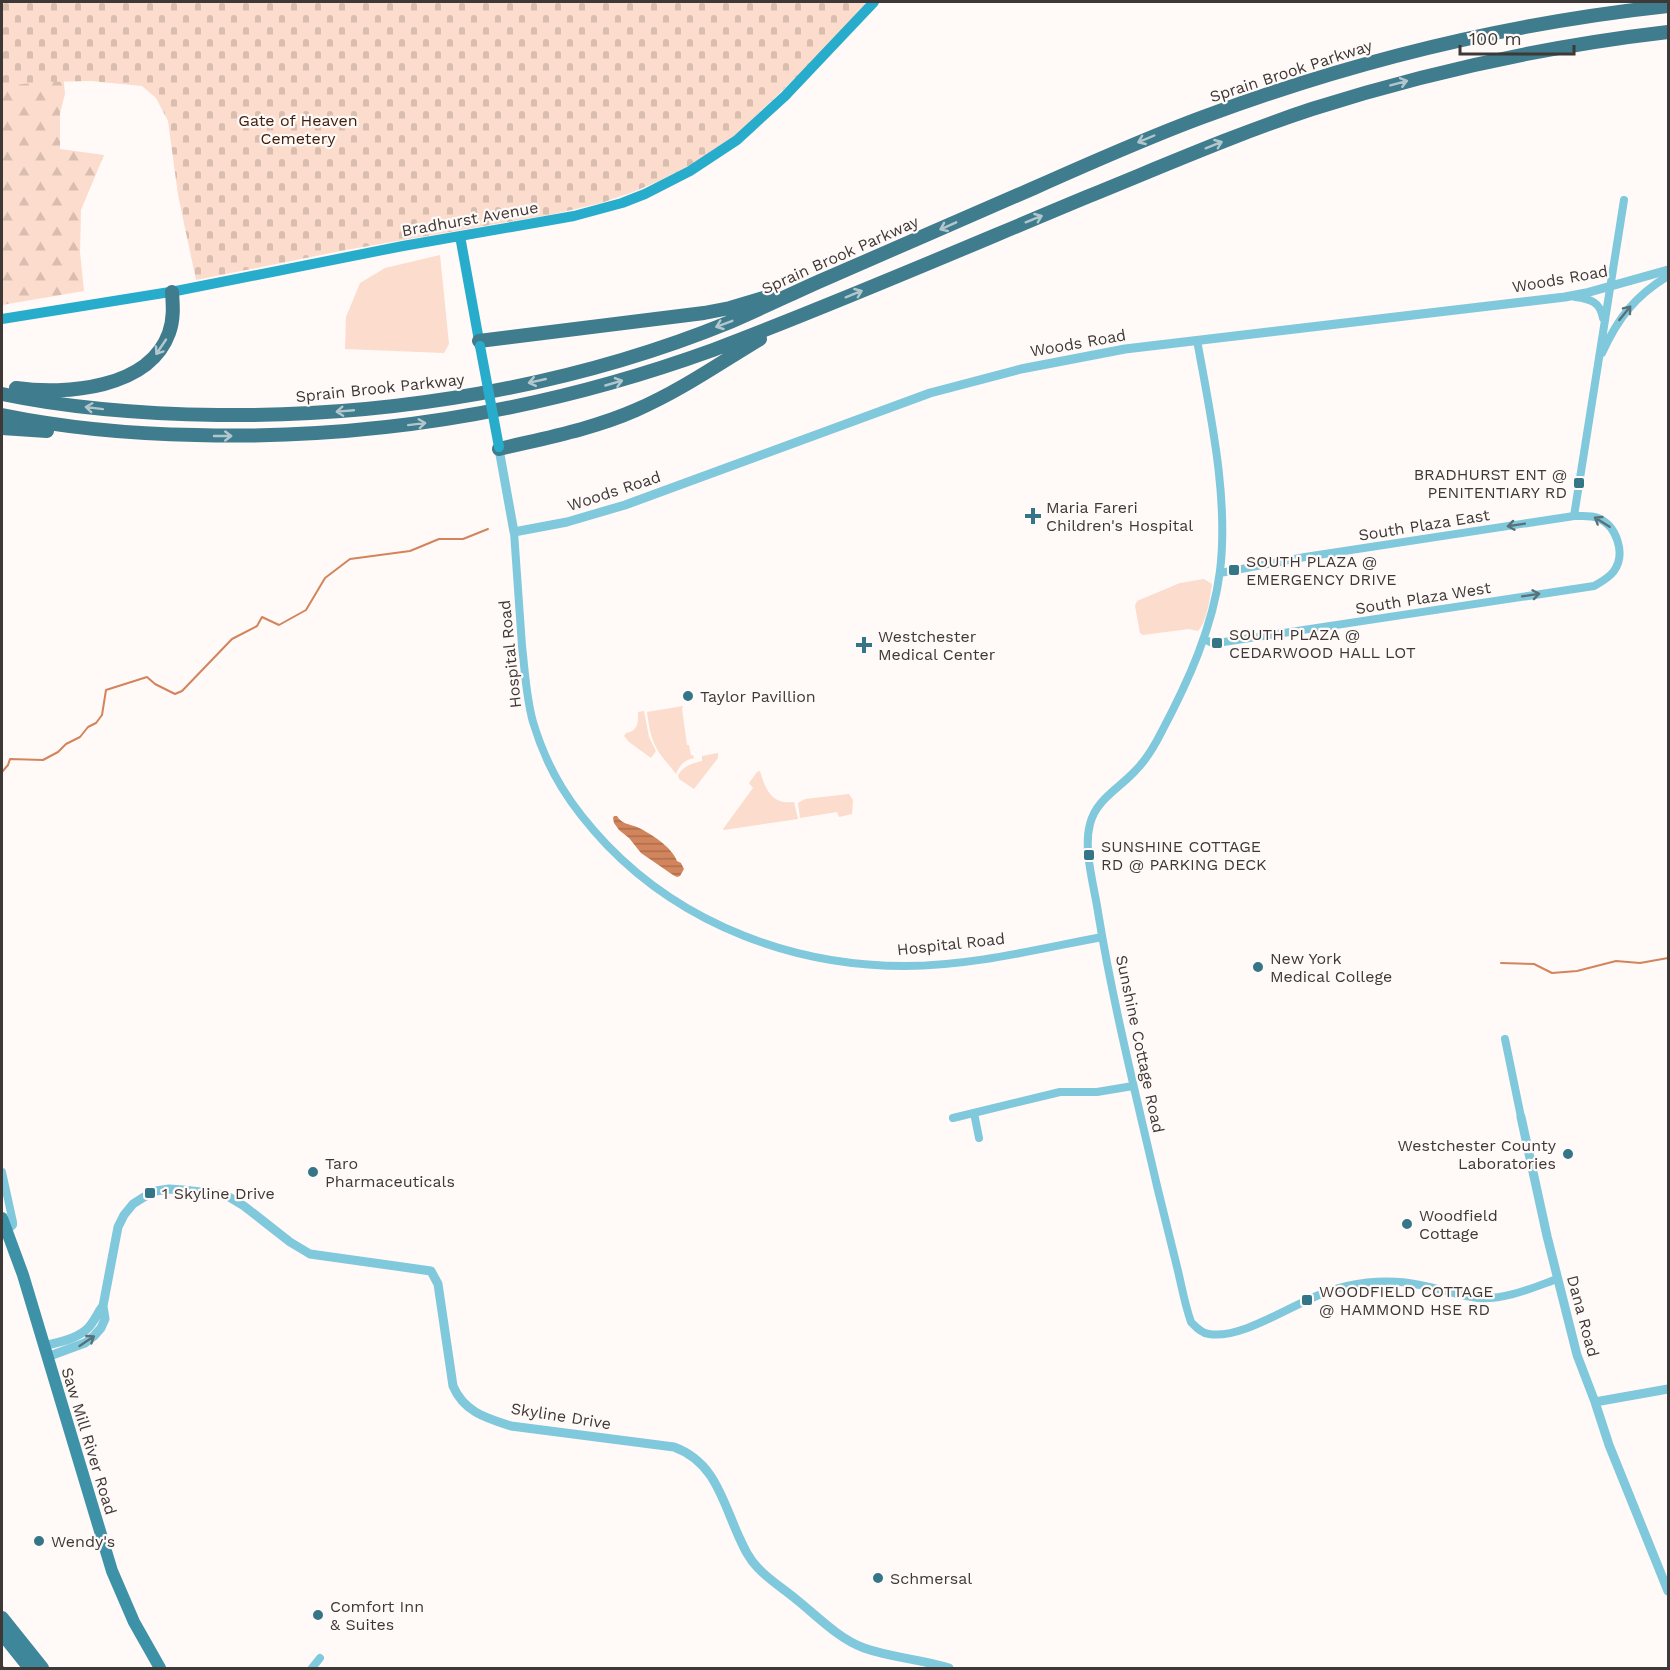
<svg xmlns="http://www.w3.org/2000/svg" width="1670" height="1670" font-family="'Work Sans',sans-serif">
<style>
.grass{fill:#fcdccc}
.forest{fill:url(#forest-firs)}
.cemetery{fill:url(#cemetery-stones)}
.water{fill:url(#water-rules)}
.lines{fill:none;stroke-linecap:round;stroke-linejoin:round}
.stream{stroke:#d2855c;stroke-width:2}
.minor{stroke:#80c8dc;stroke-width:8}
.tertiary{stroke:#80c8dc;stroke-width:9}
.secondary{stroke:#27adcb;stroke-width:10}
.primary{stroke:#3e92a8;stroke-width:12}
.trunk{stroke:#3e879a;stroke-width:14}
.motorway{stroke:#3f7c8d;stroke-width:14}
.secondary-bridge{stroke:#27adcb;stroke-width:10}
.oneway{stroke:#b2c7cd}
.oneway2{stroke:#587279}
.poi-dot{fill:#347688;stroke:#fff9f7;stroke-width:2}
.labels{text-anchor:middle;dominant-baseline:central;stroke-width:4.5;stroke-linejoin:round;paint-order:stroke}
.street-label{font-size:16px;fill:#3e3937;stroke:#fff9f7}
.park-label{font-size:16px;fill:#3f200e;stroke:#fff9f7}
.poi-label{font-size:16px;fill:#3e3937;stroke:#fff9f7;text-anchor:start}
</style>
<defs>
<pattern id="forest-firs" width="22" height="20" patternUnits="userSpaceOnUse" patternTransform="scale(1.5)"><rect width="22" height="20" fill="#fcdccc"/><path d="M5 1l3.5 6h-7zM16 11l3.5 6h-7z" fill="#d9beb0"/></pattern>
<pattern id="cemetery-stones" width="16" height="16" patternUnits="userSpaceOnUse" patternTransform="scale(1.5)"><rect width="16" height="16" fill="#fcdccc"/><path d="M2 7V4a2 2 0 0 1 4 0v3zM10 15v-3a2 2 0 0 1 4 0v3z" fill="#d9beb0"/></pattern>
<pattern id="water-rules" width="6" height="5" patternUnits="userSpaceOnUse" patternTransform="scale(1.5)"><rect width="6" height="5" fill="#d2855c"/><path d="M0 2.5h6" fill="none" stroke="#ac6e4d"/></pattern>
</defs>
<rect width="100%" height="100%" fill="#fff9f7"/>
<path class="grass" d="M440 255 449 344 444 353 345 349 346 317 360 283 385 268Z
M1204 579 1212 584C1210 598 1207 621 1198 631L1189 629 1143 635 1140 633 1135 606 1137 601 1180 583Z
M683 706 682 709 687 745H689L691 755H693L694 758C684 760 680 765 676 774 671 767 665 761 660 754 651 741 649 727 647 712Z
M644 711 649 737 656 751 651 758 629 742 624 736 626 733C637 732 639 722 638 712Z
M718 753V758L694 789 679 779 678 775C685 765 691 764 702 761V756Z
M760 771C765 789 772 805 794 802L798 819 724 830 723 829 753 788 749 783 757 772Z
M849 794 853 800 852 814 839 817 837 812 800 818 798 803 805 799Z"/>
<path class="forest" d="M2 53 63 74 65 94 60 113V149L104 155 81 210 80 252 84 291 2 305Z"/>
<path class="cemetery" d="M2 2H867L813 61 737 134 692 164 659 181 633 192 601 203 554 214 346 250 196 280 178 195 168 121 156 98 142 86 91 81 44 82 2 86Z"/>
<path class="water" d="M614 816H617C622 824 629 824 637 827 650 833 672 847 677 861L681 863 684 869 680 876 677 877 673 875 641 853 629 838 619 830 614 823 613 818Z"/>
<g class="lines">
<path class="stream" d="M2 772 8 765 10 759 43 760 58 752 66 744 80 737 88 727 96 723 102 715 106 690 147 677 155 684 175 694 182 691 232 639 257 626 262 617 279 625 306 610 325 578 350 559 410 551 439 539H463L488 529
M1501 963 1534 964 1552 973 1577 971 1616 961 1640 963 1668 958
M2 1666 4 1668"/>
<path class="minor" d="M1575 297C1591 299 1600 302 1603 318
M1197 340C1210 413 1229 497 1220 571 1213 627 1188 682 1162 731 1155 745 1147 759 1136 770 1120 788 1096 799 1090 824 1083 850 1094 885 1098 912 1113 1004 1136 1095 1157 1186 1164 1214 1171 1243 1178 1271 1182 1288 1185 1305 1191 1322 1196 1327 1201 1333 1209 1334 1238 1339 1282 1311 1308 1300 1320 1294 1333 1289 1347 1286 1370 1281 1396 1280 1420 1285 1439 1288 1458 1296 1478 1298 1505 1300 1532 1288 1557 1279
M1602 353C1618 318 1635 296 1668 276
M1574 516 1624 200
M514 532C517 570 519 608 522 646 525 671 526 697 533 722 548 772 571 807 607 845 684 925 794 966 905 966 971 966 1038 949 1102 937
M1204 639 1210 642 1217 643 1594 586C1601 582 1609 578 1614 571 1626 554 1617 526 1598 518 1591 515 1582 516 1574 516L1305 557 1220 573
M1505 1039 1521 1117
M974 1113 979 1138
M953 1118 1060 1092H1097L1133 1086
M2 1172 13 1222V1225L7 1231
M312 1668 320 1658"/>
<path class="tertiary" d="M499 449 514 532 567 522 625 505 930 393 1021 369 1125 349 1565 297 1586 293 1668 270
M1521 1117 1547 1236 1577 1355 1595 1402 1609 1445 1668 1591
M44 1346C59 1342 78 1339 89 1327 95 1320 98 1312 103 1306
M47 1357 85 1343 94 1336 101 1328 105 1319 103 1306 118 1227 124 1215 133 1204 144 1197 156 1191 169 1189 183 1190 218 1194 229 1197 244 1206 290 1242 310 1254 431 1271 438 1284 453 1386C464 1412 486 1418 511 1426L674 1447C715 1462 722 1500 739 1537 744 1548 749 1559 758 1568 769 1580 784 1589 797 1600 817 1616 839 1639 864 1648 892 1658 921 1659 949 1668
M1595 1402 1668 1389"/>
<path class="secondary" d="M460 236 480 346
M2 319 176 291 403 246 574 216 622 203 645 194 690 171 737 140 785 96 874 2"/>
<path class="primary" d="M2 1218 23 1275 112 1571 134 1622 160 1668"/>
<path class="trunk" d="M2 1618 42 1668
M2 1633 30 1668"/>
<path class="motorway" d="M479 341 704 313 730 308 770 296
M16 388C65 395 149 389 169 333 174 319 173 306 172 292
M2 394C73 409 146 414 218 415 390 417 571 387 730 322 760 309 789 295 818 282 890 251 962 219 1034 188 1090 163 1146 138 1203 117 1353 61 1509 23 1668 6
M2 415C66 428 130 434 196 435 373 440 547 410 713 350 840 302 964 248 1089 196 1163 166 1236 134 1312 109 1428 72 1547 46 1668 32
M2 428 47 431
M499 449C545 438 593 429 636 410 680 391 720 363 760 339"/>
<path class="secondary-bridge" d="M480 346 499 447"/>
</g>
<defs><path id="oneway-shaft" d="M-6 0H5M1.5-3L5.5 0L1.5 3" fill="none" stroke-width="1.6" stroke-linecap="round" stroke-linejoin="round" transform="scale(1.5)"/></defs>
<g class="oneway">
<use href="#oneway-shaft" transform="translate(1399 83) rotate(-15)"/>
<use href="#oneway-shaft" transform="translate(1146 139) rotate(157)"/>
<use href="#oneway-shaft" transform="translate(1214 145) rotate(-22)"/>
<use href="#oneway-shaft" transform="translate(1034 219) rotate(-22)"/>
<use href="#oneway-shaft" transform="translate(948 226) rotate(156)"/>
<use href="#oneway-shaft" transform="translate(854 294) rotate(-22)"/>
<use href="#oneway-shaft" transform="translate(724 324) rotate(159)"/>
<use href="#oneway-shaft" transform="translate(161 347) rotate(124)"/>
<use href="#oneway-shaft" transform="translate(537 381) rotate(167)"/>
<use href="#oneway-shaft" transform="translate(614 383) rotate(-16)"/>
<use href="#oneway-shaft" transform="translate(94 408) rotate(-173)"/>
<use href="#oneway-shaft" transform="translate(345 411) rotate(175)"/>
<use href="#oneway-shaft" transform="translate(417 424) rotate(-7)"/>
<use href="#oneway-shaft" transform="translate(223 436)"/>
</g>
<g class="oneway2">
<use href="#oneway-shaft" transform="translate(1625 313) rotate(-51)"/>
<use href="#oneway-shaft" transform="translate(1602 522) rotate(-148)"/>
<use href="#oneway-shaft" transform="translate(1516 525) rotate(171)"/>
<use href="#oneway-shaft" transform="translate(1531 595) rotate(-9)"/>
<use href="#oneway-shaft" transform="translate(87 1341) rotate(-34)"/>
</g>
<g class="poi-dot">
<rect x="1573" y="477" width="12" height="12" rx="3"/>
<path d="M1030 507h6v6h6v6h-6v6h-6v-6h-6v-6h6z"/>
<rect x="1228" y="564" width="12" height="12" rx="3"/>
<rect x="1211" y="637" width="12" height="12" rx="3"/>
<path d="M861 636h6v6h6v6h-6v6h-6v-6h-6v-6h6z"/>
<circle cx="688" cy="696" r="6"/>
<rect x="1083" y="849" width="12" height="12" rx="3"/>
<circle cx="1258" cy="967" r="6"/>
<circle cx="1568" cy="1154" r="6"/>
<circle cx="313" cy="1172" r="6"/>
<rect x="144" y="1187" width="12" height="12" rx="3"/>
<circle cx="1407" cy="1224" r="6"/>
<rect x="1301" y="1294" width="12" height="12" rx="3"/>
<circle cx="39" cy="1541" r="6"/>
<circle cx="878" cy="1578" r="6"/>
<circle cx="318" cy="1615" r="6"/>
</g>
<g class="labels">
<g class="street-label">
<text transform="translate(1291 71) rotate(-18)">Sprain Brook Parkway</text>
<text transform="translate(470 219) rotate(-10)">Bradhurst Avenue</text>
<text transform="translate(840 255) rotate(-24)">Sprain Brook Parkway</text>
<text transform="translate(1560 279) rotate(-10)">Woods Road</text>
<text transform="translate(1078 343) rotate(-10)">Woods Road</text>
<text transform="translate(380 388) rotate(-6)">Sprain Brook Parkway</text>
<text transform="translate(614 491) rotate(-18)">Woods Road</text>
<text transform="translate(1424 525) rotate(-9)">South Plaza East</text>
<text transform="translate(1423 598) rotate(-9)">South Plaza West</text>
<text transform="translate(510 654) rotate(-96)">Hospital Road</text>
<text transform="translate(951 944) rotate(-6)">Hospital Road</text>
<text transform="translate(1140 1044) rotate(78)">Sunshine Cottage Road</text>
<text transform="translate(1583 1316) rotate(75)">Dana Road</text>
<text transform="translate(561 1416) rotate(9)">Skyline Drive</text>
<text transform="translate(89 1441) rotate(73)">Saw Mill River Road</text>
</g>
<g class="park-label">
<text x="298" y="120">Gate of Heaven<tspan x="298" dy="18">Cemetery</tspan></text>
</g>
<g class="poi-label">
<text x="1567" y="474" text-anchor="end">BRADHURST ENT @<tspan x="1567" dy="18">PENITENTIARY RD</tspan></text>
<text x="1046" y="507">Maria Fareri<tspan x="1046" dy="18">Children's Hospital</tspan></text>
<text x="1246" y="561">SOUTH PLAZA @<tspan x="1246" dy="18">EMERGENCY DRIVE</tspan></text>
<text x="1229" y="634">SOUTH PLAZA @<tspan x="1229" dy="18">CEDARWOOD HALL LOT</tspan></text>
<text x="878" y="636">Westchester<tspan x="878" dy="18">Medical Center</tspan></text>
<text x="700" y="696">Taylor Pavillion</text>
<text x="1101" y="846">SUNSHINE COTTAGE<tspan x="1101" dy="18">RD @ PARKING DECK</tspan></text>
<text x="1270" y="958">New York<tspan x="1270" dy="18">Medical College</tspan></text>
<text x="1556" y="1145" text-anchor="end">Westchester County<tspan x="1556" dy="18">Laboratories</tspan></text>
<text x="325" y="1163">Taro<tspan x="325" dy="18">Pharmaceuticals</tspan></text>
<text x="162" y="1193">1 Skyline Drive</text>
<text x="1419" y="1215">Woodfield<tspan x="1419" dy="18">Cottage</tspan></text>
<text x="1319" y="1291">WOODFIELD COTTAGE<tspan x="1319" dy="18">@ HAMMOND HSE RD</tspan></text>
<text x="51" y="1541">Wendy's</text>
<text x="890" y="1578">Schmersal</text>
<text x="330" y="1606">Comfort Inn<tspan x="330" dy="18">&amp; Suites</tspan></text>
</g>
</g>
<rect width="1670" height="1670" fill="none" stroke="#3e3937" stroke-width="6"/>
<path d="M1460 45v9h114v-9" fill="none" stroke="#3e3937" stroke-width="3"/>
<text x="1469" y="45" font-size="18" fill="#3e3937" stroke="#fff9f7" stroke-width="4.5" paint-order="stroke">100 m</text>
</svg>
